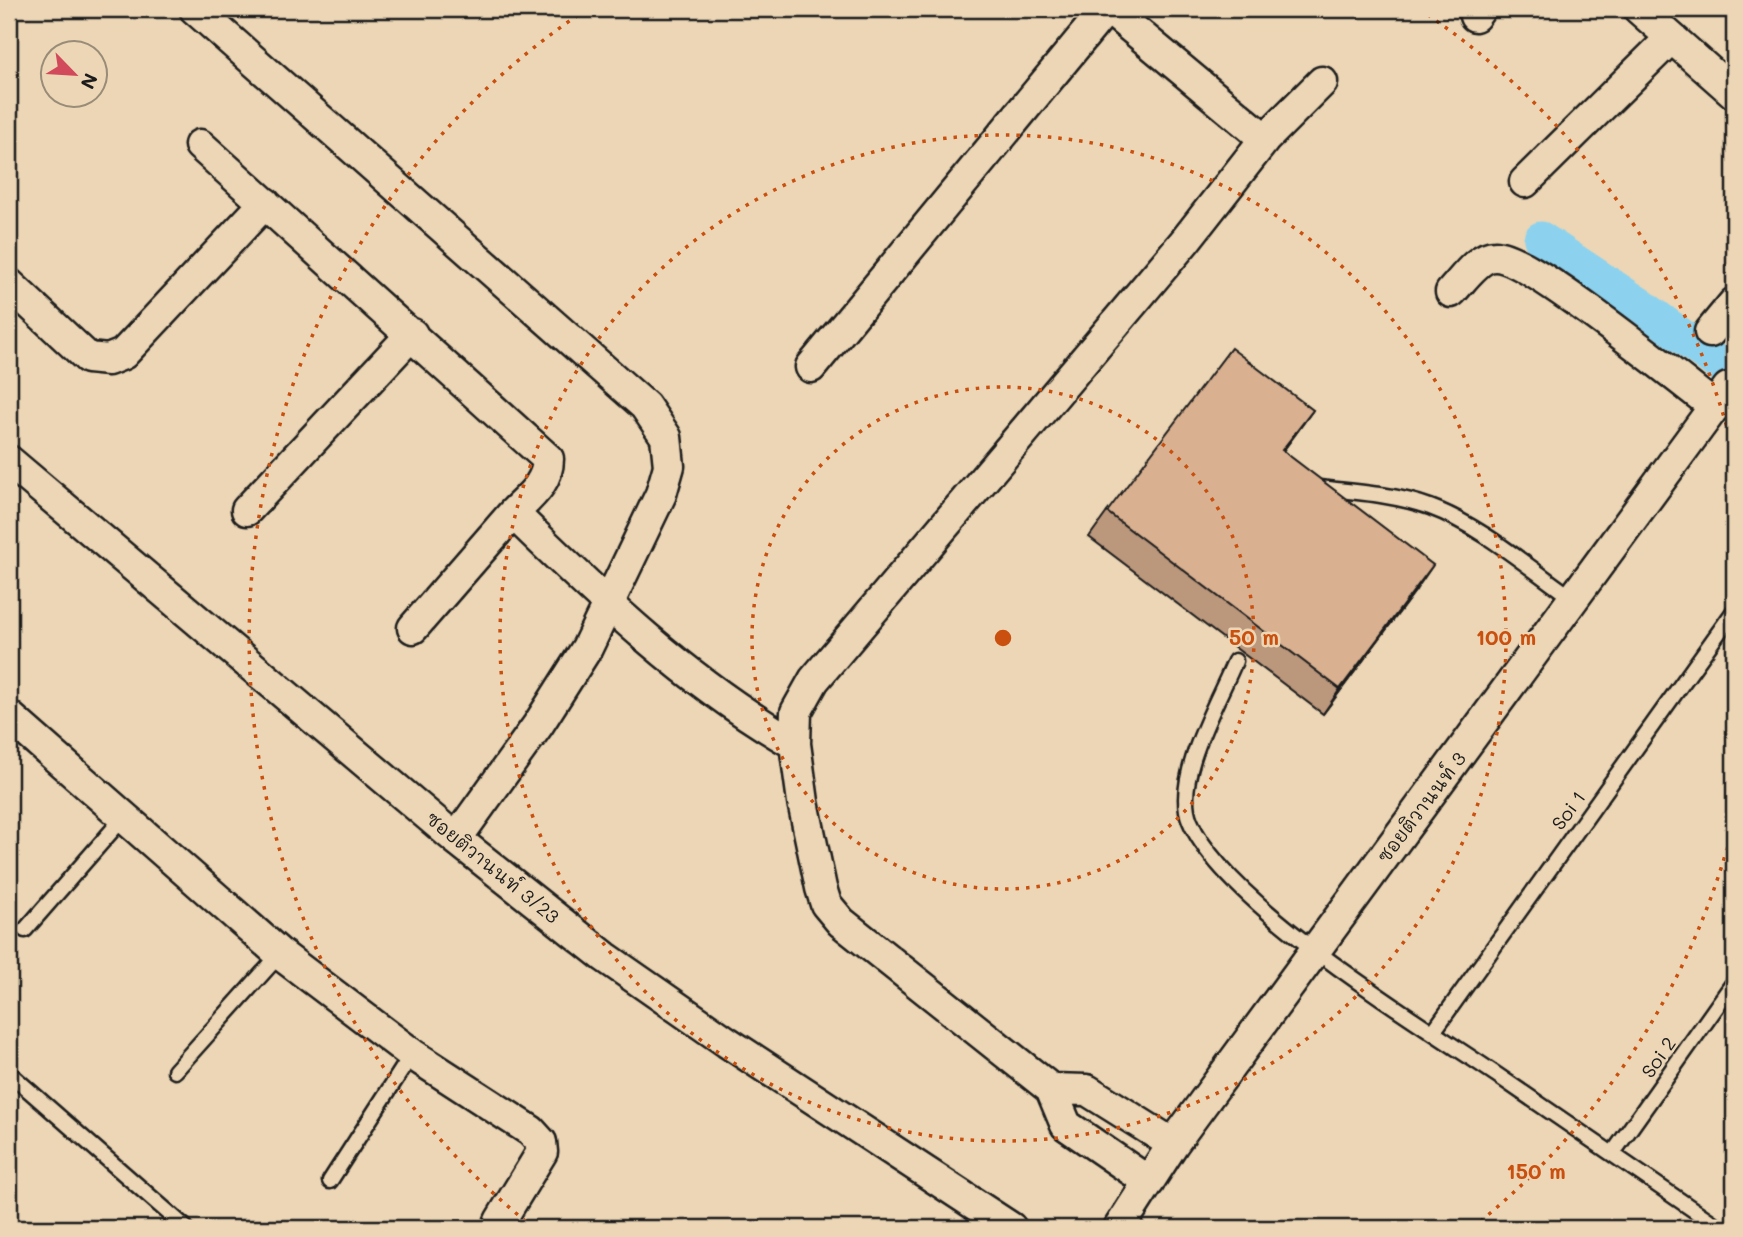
<svg xmlns="http://www.w3.org/2000/svg" width="1743" height="1237" font-family="Mali,'Playpen Sans Thai',sans-serif">
<style>
.lines{fill:none;stroke-linecap:round;stroke-linejoin:round}
.canal{stroke:#8cd2ee;stroke-width:35}
.service-casing{stroke:#1c1c1c;stroke-width:19}
.minor-casing{stroke:#1c1c1c;stroke-width:35}
.service{stroke:#ecd6b5;stroke-width:14}
.minor{stroke:#ecd6b5;stroke-width:30}
.wall{fill:#bb977c;stroke:#1c1c1c;stroke-width:2}
.shaded-wall{fill:#987b65;stroke:#1c1c1c;stroke-width:2}
.building{fill:#d9b090;stroke:#1c1c1c;stroke-width:2}
.ring{fill:none;stroke:#c9500e;stroke-width:3.5;stroke-dasharray:3.5 7}
.labels{text-anchor:middle;dominant-baseline:central;stroke-width:5;stroke-linejoin:round;paint-order:stroke}
.street-label{font-size:19px;fill:#1c1c1c;stroke:#ecd6b5}
.centre{fill:#c9500e;stroke:#ecd6b5;stroke-width:3.5}
.ring-label{font-size:21px;text-anchor:middle;font-weight:bold;fill:#c9500e;stroke:#ecd6b5;stroke-width:5;stroke-linejoin:round;paint-order:stroke}
</style>
<rect width="100%" height="100%" fill="#ecd6b5"/>
<filter id="ink" filterUnits="userSpaceOnUse"><feTurbulence type="fractalNoise" baseFrequency=".0143" numOctaves="2"/><feDisplacementMap in="SourceGraphic" scale="14" xChannelSelector="R" yChannelSelector="G"/><feConvolveMatrix kernelMatrix="1 2 1 2 8 2 1 2 1" color-interpolation-filters="sRGB"/></filter>
<g filter="url(#ink)">
<g class="lines">
<path class="canal" d="M1541 239 1639 304 1734 375"/>
<defs>
<path id="service" d="M1318 488C1355 492 1394 494 1430 507 1482 526 1530 569 1575 600
M1235 661C1219 700 1172 779 1190 821 1224 904 1419 1022 1497 1075 1572 1126 1646 1177 1720 1228
M25 930 123 818
M1433 1032 1734 611
M175 1071 280 954
M9 1073 186 1228
M1613 1153 1734 982
M330 1181 412 1054"/>
<path id="minor" d="M195 9 645 406 666 437 669 466 661 494 587 648 538 725 456 839
M1109 9 1265 139
M1639 9 1734 93
M1475 16 1480 9
M200 145 548 459C548 483 529 497 513 513
M1525 182 1671 38
M9 284 88 358 108 360 123 354 265 203
M1451 292C1462 281 1478 256 1495 256 1528 256 1680 380 1715 407
M1710 332 1734 303
M811 367 1106 9
M9 461 456 839 605 957 727 1042 1011 1228
M247 510 412 334
M413 628 513 513C601 599 688 683 795 744
M9 716 280 954 412 1054 531 1131 541 1142 542 1152 500 1221 504 1228
M1051 1089 1087 1090 1173 1144
M1149 1182 1066 1125 1051 1089 841 922 826 904 821 888 803 802 795 744 796 712 814 680 1185 241 1265 139 1322 82
M1119 1228 1173 1144 1728 388"/>
</defs>
<use href="#service" class="service-casing"/>
<use href="#minor" class="minor-casing"/>
<use href="#service" class="service"/>
<use href="#minor" class="minor"/>
</g>
<path class="wall" d="M1313 410 1283 451 1416 590 1323 714 1089 537 1107 512Z"/>
<path class="shaded-wall" d="M1313 410 1295 435 1265 475 1282 450Z
M1433 565 1416 590 1323 714 1340 689Z"/>
<path class="building" d="M1231 348 1313 410 1282 450 1433 565 1340 689 1107 512Z"/>
</g>
<g class="ring">
<circle cx="1003" cy="638" r="251"/>
<circle cx="1003" cy="638" r="503"/>
<path d="M1733 827A754 754 0 0 1 1472 1228M534 1228A754 754 0 0 1 587 9M1419 9A754 754 0 0 1 1733 449"/>
</g>
<g class="labels">
<g class="street-label">
<text transform="translate(1421 807) rotate(-53)">ซอยติวานนท์ 3</text>
<text transform="translate(1568 810) rotate(-54)">Soi 1</text>
<text transform="translate(493 867) rotate(39)">ซอยติวานนท์ 3/23</text>
<text transform="translate(1658 1057) rotate(-55)">Soi 2</text>
</g>
</g>
<circle cx="1003" cy="638" r="10" class="centre"/>
<g class="ring-label">
<text x="1254" y="645">50 m</text>
<text x="1506" y="645">100 m</text>
<text x="1536" y="1179">150 m</text>
</g>
<rect width="1743" height="1237" fill="none" stroke="#ecd6b5" stroke-width="35"/>
<rect x="18" y="18" width="1708" height="1202" fill="none" stroke="#1c1c1c" stroke-width="2.5" filter="url(#ink)"/>
<g transform="translate(74 74) rotate(115)"><circle r="33" fill="#ecd6b5" stroke="#998c78" stroke-width="2"/>
<path d="M0-5L12 26L0 18L-12 26Z" fill="#d1495b"/>
<text y="-10" font-size="19" font-weight="bold" text-anchor="middle" fill="#1c1c1c">N</text>
</g>
</svg>
